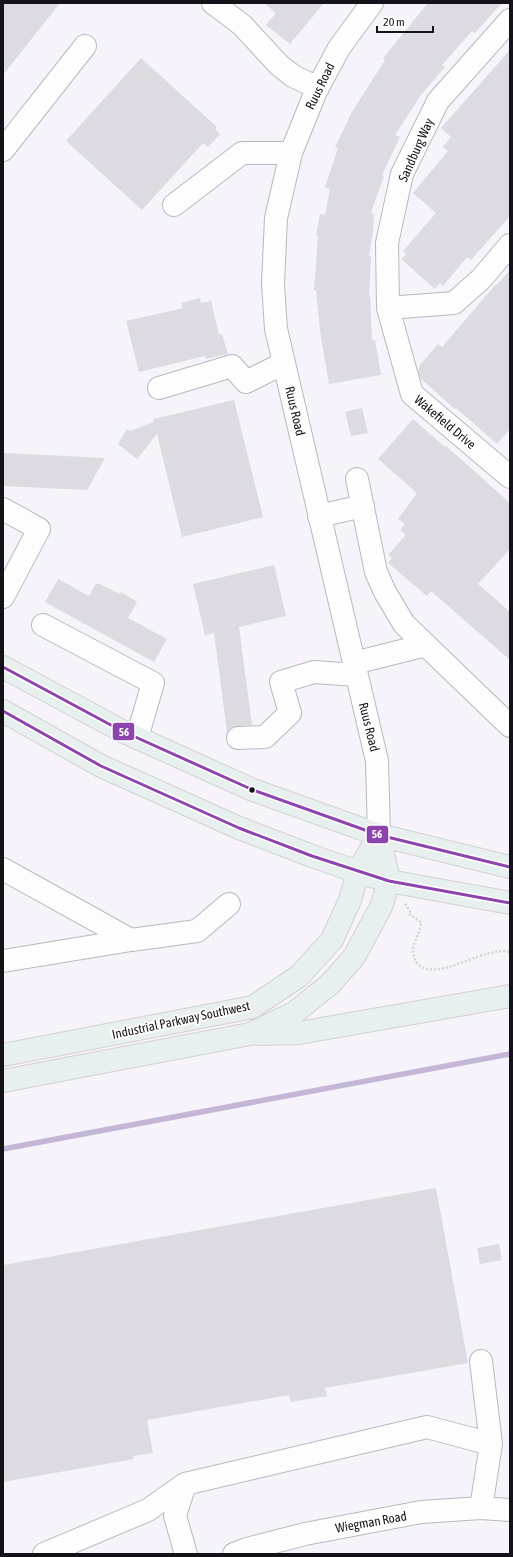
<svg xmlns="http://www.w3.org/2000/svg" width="513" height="1557" font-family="'Asap Condensed',sans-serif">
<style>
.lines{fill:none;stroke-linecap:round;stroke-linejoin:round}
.stream{stroke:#c4b6d6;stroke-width:5.5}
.building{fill:#dddae1}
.minor-casing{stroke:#bab8be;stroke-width:24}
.major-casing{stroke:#d1d0d4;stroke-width:24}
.path{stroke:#d3d3d5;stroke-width:2.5;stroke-dasharray:2 2;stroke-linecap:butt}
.minor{stroke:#fefdfe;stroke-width:22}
.major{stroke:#e7f0ee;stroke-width:22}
.bus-1-casing{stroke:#fff;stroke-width:6}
.bus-1{stroke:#8e44ad;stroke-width:3}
.bus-dot{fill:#141218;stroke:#fff;stroke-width:1.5}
.labels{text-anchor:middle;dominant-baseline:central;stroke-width:3.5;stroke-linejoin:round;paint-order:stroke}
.street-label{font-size:13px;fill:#141218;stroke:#fff}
.line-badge{stroke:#fff;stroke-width:1.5}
.badge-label{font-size:11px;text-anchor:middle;font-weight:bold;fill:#fff}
</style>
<rect width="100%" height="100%" fill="#f6f3fa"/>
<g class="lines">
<path class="stream" d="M3 1149 510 1054"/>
</g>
<path class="building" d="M3 3H60L3 75Z
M264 3H324L290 44 266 25 276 13Z
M428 3H502L475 33 472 31 442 65 445 67 421 95 395 135 400 137 382 175 384 176 371 213 374 214 373 231 369 256H371L369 297 370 295 372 340H375L381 375 329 384 320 331 316 290H314L318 236H316L320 214 325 215 330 189 325 187 338 148 335 147 353 110 385 60 383 58Z
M510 50V216L471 260 467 257 443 286 440 283 435 289 401 259 406 254 403 251 436 213 413 193 448 151 443 147 451 137 441 128Z
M141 58 217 127 215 129 220 134 208 147 203 143 142 210 66 141Z
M510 270V429L497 444 456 408 455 409 420 378 418 370 420 365 438 344 442 347 496 284 497 285Z
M200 298 201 303 211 301 219 335 222 334 228 354 206 359 205 356 139 372 126 321 183 308 181 303Z
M234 400 263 517 182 537 157 434 137 459 118 444 127 429 130 431 154 422 153 419Z
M362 408 368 433 351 436 345 412Z
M413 419 445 447 446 446 510 503V549L478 584 510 612V660L431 591 427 596 388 563 392 558 388 555 406 535 400 530 405 524 398 519 417 493 378 459Z
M3 453 105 458 87 490 3 486Z
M274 565 286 616 239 627 252 725 237 726 232 727 227 732 214 633 205 635 193 584Z
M58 579 89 596 96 584H99L120 594 121 592 137 602 128 618 167 639 154 662 45 602Z
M436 1188 468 1363 325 1388 327 1396 291 1402 289 1395 147 1420 153 1453 133 1456 134 1459 3 1482V1265Z
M499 1244 502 1260 480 1264 477 1248Z"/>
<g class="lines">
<defs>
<path id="minor" d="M213 3 242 25 279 65 293 76 318 88
M372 3 339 48 316 91 291 153 276 218 273 284 276 329 377 761 379 835
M510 20 438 101 402 174 387 243 388 308 412 394 510 477
M3 150 85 46
M174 205 242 153H291
M388 308 454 303 481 279 510 245
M159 388 232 366 246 382 284 363
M357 479 376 572 385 592 404 624 510 726
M3 509 39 529 3 597
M319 516 363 506
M43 625 153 683 137 738
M354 663 426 645
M238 738 265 737 290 713 281 682 314 672 356 675
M3 869 131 940 197 931 229 904
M3 961 131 940
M481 1361 491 1444 481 1508
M44 1554 148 1510 185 1484
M186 1554 175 1516 185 1484 427 1427 491 1444
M234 1554 247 1549 305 1534 421 1512 481 1508 510 1510"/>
<path id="major" d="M3 667 122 731 253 790 379 835 510 867
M3 711 101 766 239 828 312 856 358 872 389 881 510 903
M259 1034 299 1033 510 996
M3 1055 253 1007 299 976 332 940 350 900 358 872 379 835
M3 1081 250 1034 294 1013 330 984 354 957 381 907 389 881 379 835"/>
</defs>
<use href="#minor" class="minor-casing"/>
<use href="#major" class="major-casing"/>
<path class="path" d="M405 904 410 911 409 914 421 922C421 932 412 944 413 951 417 988 466 959 486 954 494 952 502 950 510 952"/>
<use href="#minor" class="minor"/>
<use href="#major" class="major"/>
<defs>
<path id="bus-1" d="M3 667 122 731 253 790 379 835 510 867
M3 711 101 766 239 828 312 856 389 881 510 903"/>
</defs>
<use href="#bus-1" class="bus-1-casing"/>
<use href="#bus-1" class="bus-1"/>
</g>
<circle class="bus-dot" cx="252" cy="790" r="3.5"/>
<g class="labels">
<g class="street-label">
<text transform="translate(320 86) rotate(-64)">Ruus Road</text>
<text transform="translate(416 150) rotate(-66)">Sandburg Way</text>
<text transform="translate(295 411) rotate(77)">Ruus Road</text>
<text transform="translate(445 422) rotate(40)">Wakefield Drive</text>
<text transform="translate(369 727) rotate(76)">Ruus Road</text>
<text transform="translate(181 1020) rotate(-12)">Industrial Parkway Southwest</text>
<text transform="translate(371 1522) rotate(-10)">Wiegman Road</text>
</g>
</g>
<g class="line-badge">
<rect x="112" y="722" width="23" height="19" rx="4" fill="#8e44ad"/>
<rect x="366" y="825" width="23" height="19" rx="4" fill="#8e44ad"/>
</g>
<g class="badge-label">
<text x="124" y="736">56</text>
<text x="377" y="838">56</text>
</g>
<rect width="513" height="1557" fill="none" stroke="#141218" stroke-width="8"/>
<path d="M377 26v6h56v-6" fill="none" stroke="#141218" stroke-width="2"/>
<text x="383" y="26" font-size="12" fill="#141218" stroke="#ffffff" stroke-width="3" paint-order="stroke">20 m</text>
</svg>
